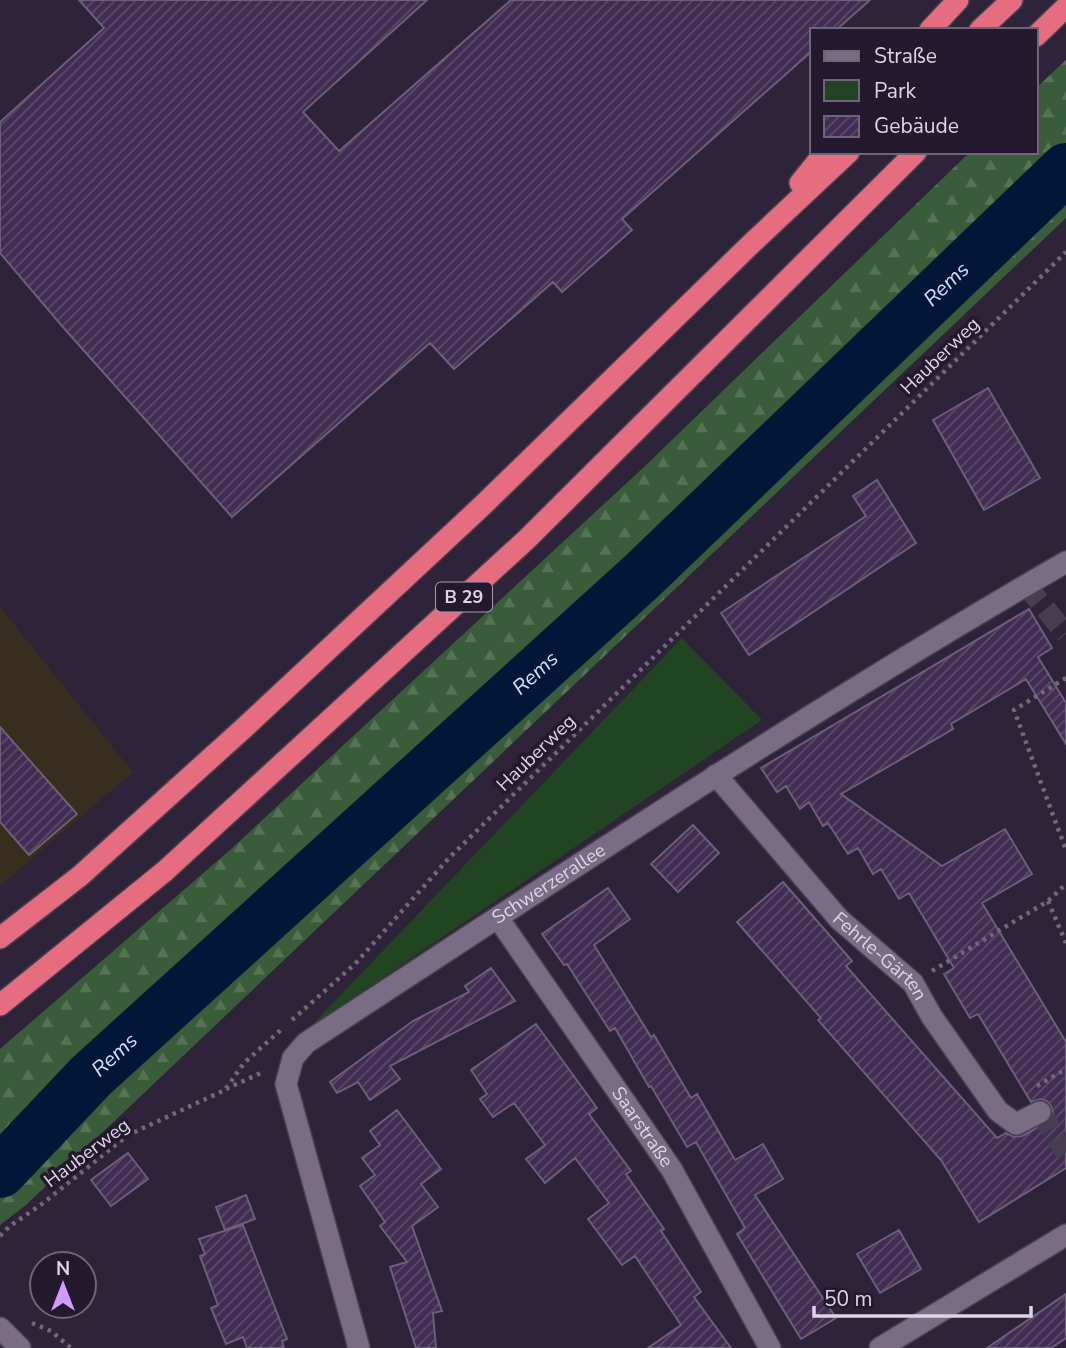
<svg xmlns="http://www.w3.org/2000/svg" width="1066" height="1348" font-family="'Nunito Sans',sans-serif">
<style>
.commercial{fill:#392d1f}
.forest{fill:url(#forest-firs)}
.green{fill:#214523}
.lines{fill:none;stroke-linecap:round;stroke-linejoin:round}
.river{stroke:#021738;stroke-width:52}
.building{fill:url(#building-hatch);stroke:#6c5f77;stroke-width:2}
.minor-tunnel{stroke:#483e52;stroke-width:21;stroke-dasharray:21 10;stroke-linecap:butt}
.minor-casing{stroke:#4a4052;stroke-width:24}
.highway-casing{stroke:#4a4052;stroke-width:24}
.path{stroke:#72687a;stroke-width:4.5;stroke-dasharray:3.5 5;stroke-linecap:butt}
.minor{stroke:#7a6c85;stroke-width:21}
.highway{stroke:#e66d80;stroke-width:21}
.labels{text-anchor:middle;dominant-baseline:central;stroke-width:7;stroke-linejoin:round;paint-order:stroke}
.shield{fill:#24192e;stroke:#a69dad;stroke-width:2}
.shield-label{font-size:18px;font-weight:bold;fill:#ddd6e4}
.street-label{font-size:19px;fill:#ddd6e4;stroke:#24192e}
.water-label{font-size:21px;font-style:italic;fill:#cfe0fa;stroke:#24192e}
</style>
<defs>
<pattern id="forest-firs" width="22" height="20" patternUnits="userSpaceOnUse" patternTransform="scale(1.75)"><rect width="22" height="20" fill="#395d3a"/><path d="M5 1l3.5 6h-7zM16 11l3.5 6h-7z" fill="#557456"/></pattern>
<pattern id="building-hatch" width="6" height="6" patternUnits="userSpaceOnUse" patternTransform="scale(1.75)"><rect width="6" height="6" fill="#432d54"/><path d="M-1 1l2-2M0 6l6-6M5 7l2-2" fill="none" stroke="#5e4b6c"/></pattern>
</defs>
<rect width="100%" height="100%" fill="#2e2338"/>
<path class="commercial" d="M0 607 133 772 0 886Z"/>
<path class="forest" d="M1066 60V218L26 1205 0 1225V1049L230 850 644 467 970 152H1036V88Z"/>
<path class="green" d="M682 638 762 720 309 1028Z"/>
<g class="lines">
<path class="river" id="s1" d="M0 1172 91 1076 642 576 1066 169"/>
</g>
<path class="building" d="M79 0H427L303 112 339 151 511 0H870L836 30H812V51L622 219 632 230 562 292 553 282 454 369 430 343 232 517 62 326 0 253V122L104 28Z
M988 388 1040 478 984 510 933 420Z
M877 480 916 543 749 655 721 613 866 516 853 496Z
M1029 609 1052 648 1038 657 1066 703V744L1026 679 951 724 953 729 841 794 942 866 1005 829 1032 874 982 903 1066 1042V1168L979 1222 941 1160 818 1020 821 1018 737 922 783 882 852 961 846 966 997 1138 1006 1133 1014 1137 1022 1136 1051 1120 1053 1113 1051 1106 1047 1101 1041 1099 1031 1102 978 1014 970 1018 944 974 954 968 909 893 899 899 881 869 873 874 858 848 848 854 828 823 823 826 809 802 800 809 786 786 777 792 761 768Z
M0 727 77 814 29 855 0 822Z
M693 825 719 853 678 892 651 864Z
M608 888 630 919 594 945 651 1037 654 1035 691 1098 697 1094 735 1160 763 1144 783 1179 755 1195 836 1318 801 1339 737 1234 745 1228 696 1142 687 1147 651 1086 649 1087 615 1028 610 1031 567 964 564 965 542 934Z
M491 968 515 1001 390 1066 400 1079 370 1100 358 1082 337 1093 330 1082 413 1021 469 992 465 986Z
M536 1024 597 1108 589 1114 631 1171 626 1174 664 1229 661 1231 701 1292 694 1297 731 1348H648L681 1325 635 1256 622 1265 588 1219 609 1203 575 1158 545 1183 526 1159 545 1145 514 1103 493 1117 480 1099 487 1094 471 1070Z
M397 1110 441 1169 421 1184 438 1207 412 1226 442 1311 433 1313 436 1348H416L390 1267 407 1262 380 1226 385 1222 360 1186 375 1175 362 1158 380 1145 370 1131Z
M128 1153 148 1179 111 1206 91 1180Z
M246 1195 255 1219 225 1230 216 1207Z
M243 1225 287 1339 282 1341 284 1348H247L243 1337 226 1344 211 1308 218 1305 200 1256 205 1254 199 1239Z
M899 1230 921 1269 880 1293 857 1254Z
M1066 1294V1338L1051 1348H987Z"/>
<g class="lines">
<path class="minor-tunnel" d="M1026 585 1066 634
M1040 1112 1066 1153"/>
<defs>
<g id="minor">
<path id="s2" d="M716 775 839 919 913 983 932 1017 998 1111 1016 1124 1040 1112"/>
<path id="s3" d="M498 918 672 1170 770 1348"/>
<path d="M0 1328 20 1348"/>
<path id="s4" d="M359 1348 286 1084 293 1058 306 1043C557 879 806 712 1066 562"/>
<path d="M880 1348 1066 1235"/>
</g>
<path id="highway" d="M930 30 958 0
M980 30 1012 0
M1036 36 1066 7
M800 183 825 152
M0 938 80 876 244 728 483 505 751 244 849 152
M0 1005 165 871 527 539 916 152"/>
</defs>
<use href="#minor" class="minor-casing"/>
<use href="#highway" class="highway-casing"/>
<path class="path" d="M1066 678 1014 710 1066 850
M1048 901 1066 943
M932 971 1048 901 1066 884
M292 1020 355 964 449 858 1066 252
M1037 1086 1066 1069
M226 1089 263 1072
M0 1236 10 1226 42 1204 128 1135 225 1090 244 1063 283 1028
M32 1323 51 1331 71 1348"/>
<use href="#minor" class="minor"/>
<use href="#highway" class="highway"/>
</g>
<g class="labels">
<rect class="shield" x="436" y="582.5" width="56" height="29" rx="5"/>
<g class="shield-label">
<text x="464" y="597">B 29</text>
</g>
<g class="street-label">
<text transform="translate(940 356) rotate(-44)">Hauberweg</text>
<text transform="translate(536 753) rotate(-44)">Hauberweg</text>
<text stroke="none"><textPath href="#s4" startOffset="611">Schwerzerallee</textPath></text>
<text stroke="none"><textPath href="#s2" startOffset="245">Fehrle-Gärten</textPath></text>
<text stroke="none"><textPath href="#s3" startOffset="254">Saarstraße</textPath></text>
<text transform="translate(87 1153) rotate(-37)">Hauberweg</text>
</g>
<g class="water-label">
<text stroke="none"><textPath href="#s1" startOffset="1298">Rems</textPath></text>
<text stroke="none"><textPath href="#s1" startOffset="732">Rems</textPath></text>
<text stroke="none"><textPath href="#s1" startOffset="164">Rems</textPath></text>
</g>
</g>
<rect x="810" y="28" width="228" height="126" fill="#24192e" stroke="#6e6577" stroke-width="2"/>
<rect x="824" y="51" width="35" height="10" fill="#7a6c85" stroke="#6e6577" stroke-width="2"/>
<text x="874" y="63" font-size="21" fill="#ddd6e4">Straße</text>
<rect x="824" y="80" width="35" height="21" fill="#214523" stroke="#6e6577" stroke-width="2"/>
<text x="874" y="98" font-size="21" fill="#ddd6e4">Park</text>
<rect x="824" y="116" width="35" height="21" fill="url(#building-hatch)" stroke="#6e6577" stroke-width="2"/>
<text x="874" y="133" font-size="21" fill="#ddd6e4">Gebäude</text>
<g transform="translate(63 1285)"><circle r="33" fill="#24192e" stroke="#6e6577" stroke-width="2"/>
<path d="M0-5L12 26L0 18L-12 26Z" fill="#cf9dff"/>
<text y="-10" font-size="19" font-weight="bold" text-anchor="middle" fill="#ddd6e4">N</text>
</g>
<path d="M814 1306v10h217v-10" fill="none" stroke="#ddd6e4" stroke-width="3.5"/>
<text x="824" y="1306" font-size="21" fill="#ddd6e4" stroke="#24192e" stroke-width="5" paint-order="stroke">50 m</text>
</svg>
